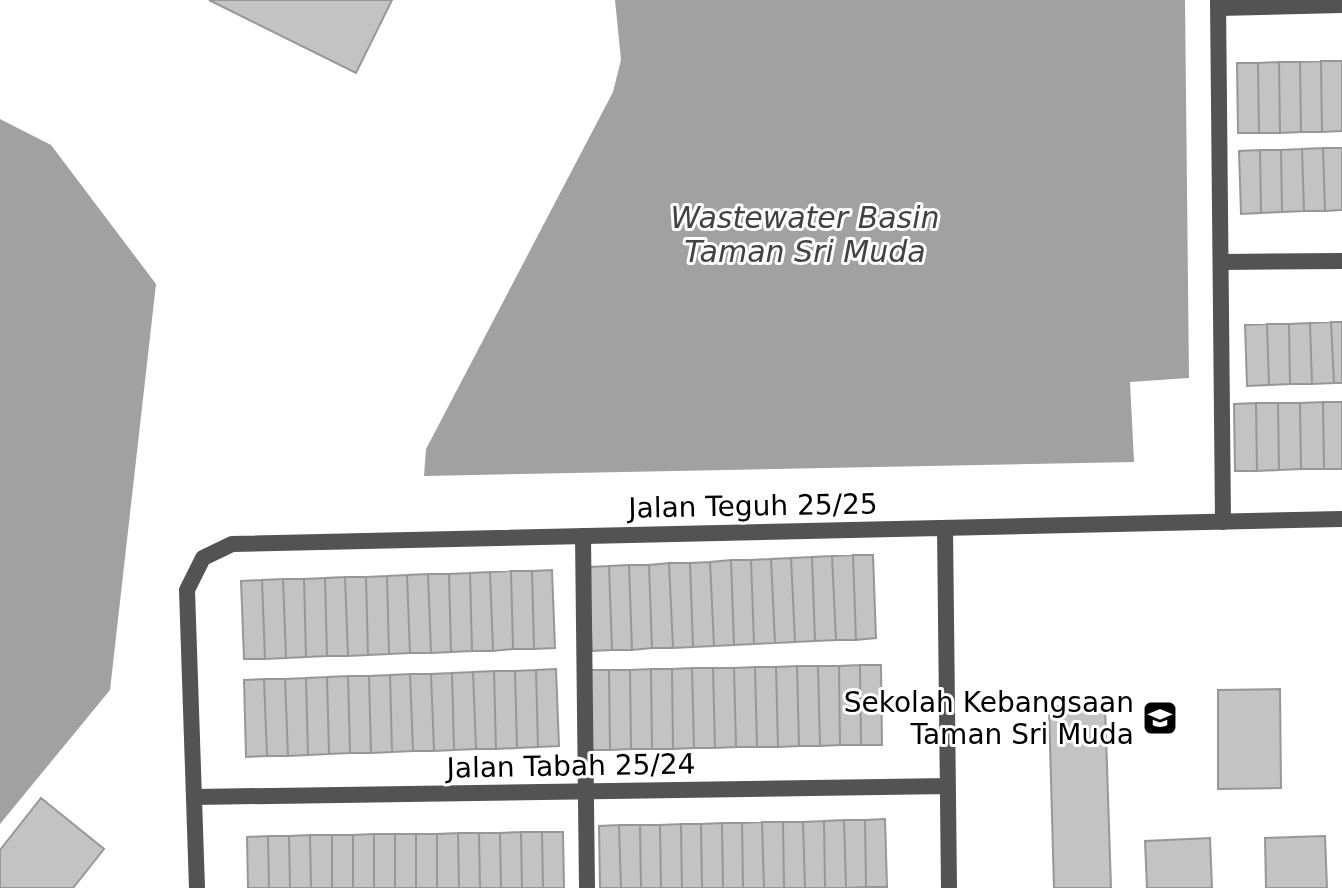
<svg xmlns="http://www.w3.org/2000/svg" width="1342" height="888" font-family="'DejaVu Sans',sans-serif">
<style>
.water{fill:#a1a1a1}
.building{fill:#c3c3c3;stroke:#979797;stroke-width:2}
.lines{fill:none;stroke-linecap:round;stroke-linejoin:round}
.lane{stroke:#535353;stroke-width:16}
.street{stroke:#535353;stroke-width:16}
.labels{text-anchor:middle;dominant-baseline:central;stroke-width:6;stroke-linejoin:round;paint-order:stroke}
.street-label{font-size:28px;fill:#000;stroke:#fff}
.poi-label{font-size:28px;fill:#000;stroke:#fff;text-anchor:end}
.water-label{font-size:30px;font-style:italic;fill:#424242;stroke:#fff}
</style>
<rect width="100%" height="100%" fill="#fff"/>
<path class="water" d="M615 0H1185L1189 378 1130 382 1134 462 424 476 426 449 613 92 621 60Z
M0 119 51 145 156 284 110 690 0 824Z"/>
<path class="building" d="M209 0H392L356 73Z
M1321 61 1322 132H1301L1300 62Z
M1321 61H1342V131L1322 132Z
M1279 62 1280 133H1259L1258 63Z
M1279 62H1300L1301 132 1280 133Z
M1237 63H1258L1259 133H1238Z
M1323 148H1342V210L1325 211Z
M1323 148 1325 211H1304L1302 149Z
M1302 149 1304 211 1282 212 1281 150Z
M1260 150 1261 213 1241 214 1239 151Z
M1260 150H1281L1282 212 1261 213Z
M1331 322 1334 383 1312 384 1310 323Z
M1331 322H1342V383H1334Z
M1310 323 1312 384H1290L1289 324Z
M1267 324 1269 385 1247 386 1245 325Z
M1267 324H1289L1290 384 1269 385Z
M1323 402H1342V469H1324Z
M1323 402 1324 469H1301L1300 403Z
M1256 403 1257 471H1235L1234 404Z
M1256 403H1278L1279 470 1257 471Z
M1278 403H1300L1301 469 1279 470Z
M853 555H873L876 638 856 640Z
M853 555 856 640H836L832 556Z
M832 556 836 640 815 641 812 557Z
M812 557 815 641 795 642 791 558Z
M791 558 795 642 775 643 771 559Z
M771 559 775 643 754 644 751 560Z
M731 560 734 645 714 646 710 562Z
M731 560H751L754 644 734 645Z
M710 562 714 646 693 647 690 563Z
M669 563 673 648H652L649 565Z
M669 563H690L693 647 673 648Z
M629 565 632 650H612L609 566Z
M629 565H649L652 648 632 650Z
M609 566 612 650 592 651 588 567Z
M552 570 555 648 534 649 532 571Z
M511 571 513 649 493 651 490 572Z
M511 571H532L534 649H513Z
M490 572 493 651H472L470 573Z
M470 573 472 651 451 652 449 574Z
M428 574 431 653H410L407 575Z
M428 574H449L451 652 431 653Z
M407 575 410 653 389 654 387 576Z
M387 576 389 654 368 655 366 577Z
M345 577 348 656H327L325 578Z
M345 577H366L368 655 348 656Z
M325 578 327 656 306 657 304 579Z
M283 579 286 658 265 659 262 580Z
M283 579H304L306 657 286 658Z
M262 580 265 659H244L241 581Z
M860 665H881L882 745H861Z
M860 665 861 745H840L839 666Z
M797 666H818L820 746H799Z
M797 666 799 746 778 747 776 667Z
M818 666H839L840 745 820 746Z
M755 667H776L778 747H757Z
M755 667 757 747H736L734 668Z
M692 668H713L715 748H694Z
M692 668 694 748 673 749 672 669Z
M713 668H734L736 747 715 748Z
M556 669 559 746 538 747 536 670Z
M651 669H672L673 749H652Z
M651 669 652 749H631L630 670Z
M536 670 538 747 517 748 515 671Z
M588 670H609L610 750H589Z
M609 670H630L631 749 610 750Z
M494 671H515L517 748 496 749Z
M494 671 496 749H476L473 672Z
M473 672 476 749 454 750 452 673Z
M452 673 454 750 434 751 431 674Z
M410 674H431L434 751H413Z
M410 674 413 751 392 752 390 675Z
M390 675 392 752 371 753 369 676Z
M348 676H369L371 753H350Z
M348 676 350 753 329 754 327 677Z
M327 677 329 754 308 755 306 678Z
M306 678 308 755 288 756 285 679Z
M264 679 267 756 246 757 244 680Z
M264 679H285L288 756H267Z
M1280 689 1281 788 1218 789V690Z
M1105 705 1111 888H1054L1049 707Z
M41 798 104 849 73 888H0V850Z
M885 819 887 887H866L865 820Z
M844 820 846 888H825L824 821Z
M844 820H865L866 887 846 888Z
M824 821 825 888H805L803 822Z
M762 822 764 888H743L742 823Z
M762 822H783L784 888H764Z
M783 822H803L805 888H784Z
M722 823 723 888H702L701 824Z
M722 823H742L743 888H723Z
M681 824 682 888H661L660 825Z
M681 824H701L702 888H682Z
M619 825 621 888H600L599 826Z
M619 825H640L641 888H621Z
M640 825H660L661 888H641Z
M521 832 522 888H501L500 833Z
M521 832H542L543 888H522Z
M542 832H563L564 888H543Z
M458 833 459 888H437V834Z
M458 833H479L480 888H459Z
M479 833H500L501 888H480Z
M374 834V888H353V835Z
M374 834H395V888H374Z
M395 834H416V888H395Z
M416 834H437V888H416Z
M310 835 311 888H290L289 836Z
M310 835H332V888H311Z
M332 835H353V888H332Z
M268 836 269 888H248L247 837Z
M268 836H289L290 888H269Z
M1325 836 1327 888H1266L1265 838Z
M1210 838 1212 888H1147L1145 841Z"/>
<g class="lines">
<path class="lane" d="M1218 0 1223 522
M583 536 587 888"/>
<path class="street" d="M1219 8 1342 5
M1221 262 1342 261
M945 528 949 888
M195 797 948 786
M197 888 187 590 203 558 232 544 1342 519"/>
</g>
<defs>
<symbol id="school-square" viewBox="-11 -11 22 22"><rect x="-9" y="-9" width="18" height="18" rx="4" fill="#000" stroke="#fff"/><path d="M0-5L7-2L0 1L-7-2ZM-4 1L0 2.5L4 1V4Q0 6-4 4Z" fill="#fff"/></symbol>
</defs>
<g fill-rule="evenodd">
<use href="#school-square" x="1140" y="698" width="40" height="40"/>
</g>
<g class="labels">
<g class="street-label">
<text transform="translate(753 506) rotate(-1)">Jalan Teguh 25/25</text>
<text transform="translate(571 766) rotate(-1)">Jalan Tabah 25/24</text>
</g>
<g class="poi-label">
<text x="1134" y="702">Sekolah Kebangsaan<tspan x="1134" dy="32">Taman Sri Muda</tspan></text>
</g>
<g class="water-label">
<text x="805" y="217">Wastewater Basin<tspan x="805" dy="34">Taman Sri Muda</tspan></text>
</g>
</g>
</svg>
